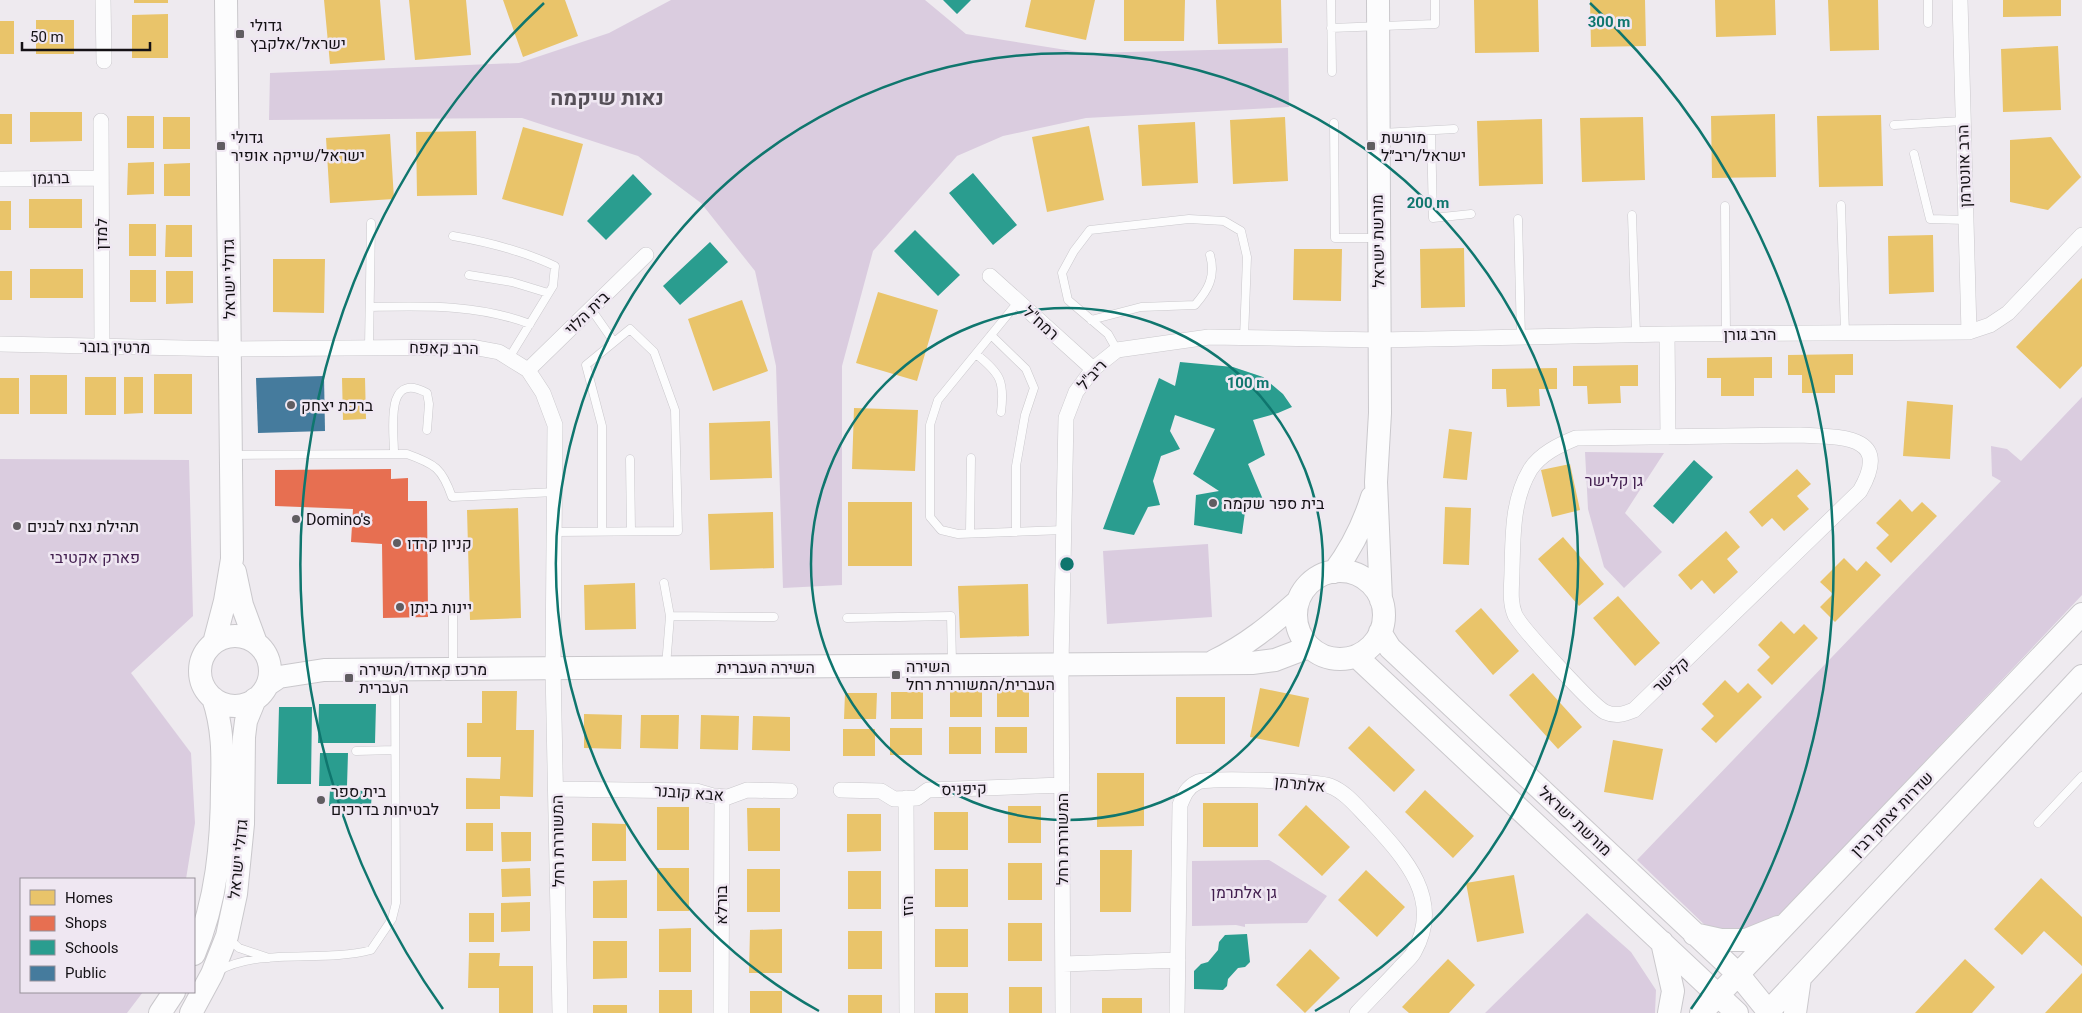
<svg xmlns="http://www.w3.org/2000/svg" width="2082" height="1013" font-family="Roboto,Heebo,sans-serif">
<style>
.green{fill:#daccdf}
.homes{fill:#e9c46a}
.shops{fill:#e76f51}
.schools{fill:#2a9d8f}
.public{fill:#457b9d}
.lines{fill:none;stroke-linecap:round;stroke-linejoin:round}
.lane-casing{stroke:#cac8cc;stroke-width:9}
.street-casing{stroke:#cac8cc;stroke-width:16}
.secondary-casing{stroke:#cac8cc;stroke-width:24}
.lane{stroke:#fcfcfd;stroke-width:8}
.street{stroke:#fcfcfd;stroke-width:15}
.secondary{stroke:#fcfcfd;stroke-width:22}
.ring{fill:none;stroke:#0f766e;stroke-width:2.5}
.poi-dot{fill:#605d61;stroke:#efe7f2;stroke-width:2}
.labels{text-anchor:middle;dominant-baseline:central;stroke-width:5;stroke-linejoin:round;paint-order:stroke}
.poi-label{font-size:16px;fill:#141115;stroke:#efe7f2;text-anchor:start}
.street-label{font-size:16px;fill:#141115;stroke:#efe7f2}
.park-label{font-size:16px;fill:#411d4e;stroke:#efe7f2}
.district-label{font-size:21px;font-weight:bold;fill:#554f57;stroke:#efe7f2}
.centre{fill:#0f766e;stroke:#efe7f2;stroke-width:2.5}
.ring-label{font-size:15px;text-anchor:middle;font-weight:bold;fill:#0f766e;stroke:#efe7f2;stroke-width:5;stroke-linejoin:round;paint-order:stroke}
</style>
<rect width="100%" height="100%" fill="#eeeaef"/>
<path class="green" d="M671 0H925L966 34 1085 53 1288 48 1289 107 1086 118 1003 136 957 156 873 251 842 366V585L783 588 776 366 755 271 701 203 638 156 522 118 269 120 270 73 519 63 609 33Z
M2082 397V595L1782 913 1739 932 1708 928 1637 860 2001 481 1992 476 1991 446 2007 449 2021 461Z
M1585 452 1664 453 1625 513 1662 552 1624 588 1604 567 1588 509Z
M0 459 189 460 193 616 131 673 191 753 195 823 186 879H21V992H143L127 1013H0Z
M1208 544 1212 617 1107 624 1103 551Z
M1269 860 1327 896 1307 923 1245 924V927L1236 925 1192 926V861Z
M1587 913 1631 952 1656 990 1655 1013H1485Z"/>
<path class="homes" d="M134 0H168V3H134Z
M324 0H380L385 60 330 64Z
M409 0H466L471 55 415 60Z
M503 0H565L578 36 523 57Z
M1031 0H1095L1086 40 1025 27Z
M1124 0H1185L1184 41H1124Z
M1216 0H1281L1282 43 1218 44Z
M1474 0H1538L1539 52 1475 53Z
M1590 0H1645L1646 46 1591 47Z
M1715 0H1775L1776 35 1716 37Z
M1828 0H1878L1879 50 1830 51Z
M2003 0H2061V16L2003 17Z
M168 14V58H132V15Z
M36 20H74V54H36Z
M0 21H14V54H0Z
M2058 46 2061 110 2003 112 2001 49Z
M30 112H82V141L30 142Z
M0 114H12V144H0Z
M1775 114 1776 177 1712 178 1711 116Z
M1881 115 1883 186 1819 187 1817 116Z
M127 116H154V148H127Z
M163 117H190V149H163Z
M1285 117 1288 181 1233 184 1230 120Z
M1643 117 1645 180 1582 182 1580 118Z
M1542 119 1543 184 1479 186 1477 121Z
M1195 122 1198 183 1142 186 1138 125Z
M1089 126 1104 200 1047 212 1032 137Z
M523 127 583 144 563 216 502 199Z
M476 131 477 195 417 196 416 132Z
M390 134 394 199 330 203 326 138Z
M2051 137 2081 177 2048 210 2010 202V140Z
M154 162V194L127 195 128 163Z
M190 163V196H164V164Z
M29 199H82V228H29Z
M0 201H11V230H0Z
M129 224H156V256H129Z
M166 225H192V257H165Z
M1933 235 1934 292 1889 294 1888 236Z
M1464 248 1465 307 1421 308 1420 249Z
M1294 249H1342L1341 301 1293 300Z
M273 259H325L324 313 273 312Z
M30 269H83V298H30Z
M130 270H156V302H130Z
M0 271H12V300H0Z
M166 271H193V303L166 304Z
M2082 278V366L2060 389 2016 347Z
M878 292 938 310 917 381 856 363Z
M742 300 768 371 713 391 688 319Z
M1853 354V375H1835V393H1802V375H1788V355Z
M1772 357V378H1754V396H1721V378H1707V358Z
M1638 365V386H1620L1621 403 1588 404 1587 386H1573V366Z
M1557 368V389H1539L1540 406 1507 407 1506 389H1492V369Z
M154 374H192V414H154Z
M30 375H67V414H30Z
M85 377H116V415H85Z
M124 377H143V413L124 414Z
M0 378H19V414H0Z
M342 378H365L366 419 343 420Z
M1907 401 1953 405 1950 459 1903 456Z
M854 408 918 410 915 471 852 469Z
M770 421 772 478 710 480 709 423Z
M1449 429 1472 432 1467 480 1443 478Z
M1570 464 1580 510 1552 517 1541 470Z
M1797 469 1811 484 1797 496 1809 509 1784 531 1772 518 1762 527 1749 512Z
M1900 499 1912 512 1922 502 1937 516 1891 563 1876 548 1889 535 1876 523Z
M848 502H912V566H848Z
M1445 507 1471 508 1469 565 1443 564Z
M518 508 521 618 470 620 467 510Z
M773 512 774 568 710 570 708 514Z
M1726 531 1740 547 1727 559 1738 572 1714 594 1702 580 1691 590 1678 575Z
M1563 537 1604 584 1579 606 1538 559Z
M1844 558 1857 571 1866 561 1881 575 1835 622 1820 607 1833 594 1820 582Z
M635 583 636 629 585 630 584 585Z
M1028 584 1029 636 960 638 958 586Z
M1618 596 1660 643 1635 666 1593 618Z
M1481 608 1519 651 1493 675 1455 631Z
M1781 621 1794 634 1804 624 1818 638 1772 685 1757 670 1770 657 1758 645Z
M1533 673 1582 727 1558 749 1509 695Z
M1725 680 1738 693 1748 683 1762 697 1716 743 1701 729 1714 716 1702 704Z
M1260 688 1309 698 1299 747 1250 737Z
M997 690H1029V717H997Z
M482 691H517L516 730H534L533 797 500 796V809H466V778L500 779 501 757H467V723H482Z
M950 691H982V717H950Z
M891 692H923V719H891Z
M845 693H877L876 719H844Z
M1176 697H1225V744H1176Z
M584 714 622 715 621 749 584 748Z
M641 715H679L678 749 640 748Z
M701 715 739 716 738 750 700 749Z
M753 716 790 717V751L752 750Z
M1369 726 1415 770 1394 792 1348 748Z
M949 727H981V754H949Z
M995 727H1027V753H995Z
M890 728H922V755H890Z
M843 729H875V756H843Z
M1613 740 1663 749 1653 800 1604 792Z
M1097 773H1144V826L1097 827Z
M1425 790 1474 836 1453 858 1405 812Z
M1203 803H1258V847H1203Z
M1306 805 1350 847 1322 876 1278 835Z
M1008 806H1041V843H1008Z
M657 807H689V850H657Z
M747 808H780V851H748Z
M934 812H968V850H934Z
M847 814H881V851L847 852Z
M466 823H493V851H466Z
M592 823 626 824V861H592Z
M501 832H531V861L502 862Z
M1100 850H1132L1131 912H1100Z
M1008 863H1042V900H1008Z
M530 868 531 896 502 897 501 869Z
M657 868H689V911H657Z
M747 869H780V912H747Z
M935 869H968V907H935Z
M1366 870 1405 907 1377 937 1338 900Z
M848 871H881V909H848Z
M1514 875 1524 933 1477 942 1466 883Z
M2041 878 2082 917V966L2044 931 2022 955 1994 929Z
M627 880V918H593V881Z
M530 902V931L501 932V903Z
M469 913H494V942H469Z
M1008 923H1042V961H1008Z
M691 928V972H659V929Z
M782 929V973H749L750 930Z
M935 929H968V967H935Z
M848 931H882V969H848Z
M593 941H627V978L593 979Z
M1310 949 1340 978 1305 1013 1276 985Z
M469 953H500L499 966H533V1013H499V988H468Z
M1448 959 1475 985 1449 1013H1409L1402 1007Z
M1965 959 1995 987 1972 1013H1915Z
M2082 973V1013H2045Z
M1009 987H1042V1013H1009Z
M659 990H692V1013H659Z
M750 991H782V1013H750Z
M935 993H968V1013H935Z
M848 995H882V1013H848Z
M1102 998H1142V1013H1102Z
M593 1005H627V1013H593Z"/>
<path class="shops" d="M391 469V479L408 478V501H427L428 617 383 618 382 544 351 542 353 509 275 506V470Z"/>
<path class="schools" d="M943 0H971L957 14Z
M973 173 1017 225 993 245 949 193Z
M633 174 652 194 606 240 587 221Z
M915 230 960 275 938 296 894 251Z
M710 242 728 262 680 305 663 286Z
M1180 362 1233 367 1263 377 1283 394 1292 407 1278 413 1253 420 1265 455 1248 464 1264 502 1245 512 1242 534 1194 525 1196 495 1219 491 1193 474 1215 429 1175 415 1170 431 1180 449 1161 456 1153 481 1160 505 1148 507 1134 535 1103 529 1159 378 1175 386Z
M1694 460 1713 477 1673 524 1653 506Z
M319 704H376L375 743H318Z
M279 707H312L311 784H277Z
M320 753H348L347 786H319Z
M330 790 372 791 371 806H329Z
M1247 934 1250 962 1245 967 1238 968 1228 979 1227 986 1223 990 1194 989V971L1201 964 1208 962 1218 950 1219 942 1225 935Z"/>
<path class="public" d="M324 376 325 431 258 433 256 378Z"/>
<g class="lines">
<defs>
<path id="lane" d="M1331 0 1332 72
M1928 23V0
M1331 28 1435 24V0
M1334 123 1335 238H1376
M1894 125 1963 121
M1431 131 1433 218 1471 214
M1382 133 1454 129
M1914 154 1930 219 1966 220
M1841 205 1845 333
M1725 206 1726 334
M1632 215 1636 335
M1518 219 1521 337
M453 236C488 242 523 251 555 266L553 286 509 358
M469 275 512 282 548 293
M1018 302 938 400 930 425V517L941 530 958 534 1064 530
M371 307C426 306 477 304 530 324
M591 309 614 342
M1091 320 1141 307 1195 305C1208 290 1216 277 1210 255
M991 335 1026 369 1034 388 1025 415 1016 466V532
M369 347 371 223
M1117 350 1108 334 1068 300 1062 273 1074 251 1090 230 1189 219 1224 221 1241 231 1247 257 1244 338
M976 354C1000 373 1005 381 1001 412
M394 453C394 430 384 370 427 393L429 404 427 430
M232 455 407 454C435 464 442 468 452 497L555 492
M630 459 631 531
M555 532 678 531 675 410 654 352 630 329 586 365 602 426V531
M970 533 971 458
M664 583 670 616 666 666
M453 611V667
M670 616 774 617
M847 618 951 616 952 663
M356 751 395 750
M2038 823 2082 776
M228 938 239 948 269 958
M218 971C262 947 322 963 371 950L392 919 396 903 395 672"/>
<path id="street" d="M103 0 104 61
M1960 0 1969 332
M101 121 102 346
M0 179 101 178
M990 276 1093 369
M1667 334 1668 437
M0 344 230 349 472 347 499 352 528 370 543 393 555 425 553 668 560 1013
M528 370 646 255
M1800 435C1840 437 1893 434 1860 491L1634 710C1624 714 1616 717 1605 712 1594 707 1521 628 1515 615 1509 601 1512 585 1512 570 1513 536 1512 500 1530 470 1540 454 1559 445 1576 438Z
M557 789 696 791 713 796 728 797 747 790 790 791
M841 790 881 791 894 799 917 798 928 790 1062 785
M906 798 907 1013
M1063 964 1178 960
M721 1013 722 797
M1063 1013 1061 664 1066 418 1076 392 1093 369 1117 350 1209 337 1379 340 1667 334 1969 332 1990 325 2008 313 2082 235
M1177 1013 1180 805C1184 795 1187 787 1198 782 1209 777 1317 781 1330 786 1346 792 1358 808 1370 820 1404 857 1444 899 1414 952 1410 959 1403 964 1399 969 1385 984 1371 998 1357 1013"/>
<path id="secondary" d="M1378 0 1380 413 1376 482 1381 600
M1296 615a44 44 0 1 1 88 0a44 44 0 1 1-88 0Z
M235 572 242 605 256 643
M1334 572C1352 548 1363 526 1372 497
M1380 632 1390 648 1738 974 1768 1011
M200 671a35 35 0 1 1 70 0a35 35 0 1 1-70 0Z
M214 643 225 601 232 559 226 0
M1356 656 1737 1013
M1214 661C1247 645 1271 625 1298 601
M267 685 279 677 324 670 1252 663 1275 660 1309 647
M1694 934 1721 940H1746L1778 927
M1662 942 1673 991 1669 1013
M194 954C217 901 222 842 222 785 223 755 223 727 213 698
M160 1013 174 992
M191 1013 212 974 227 936 236 894 243 824 244 737 246 721 255 699
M1701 1013 2082 614
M1767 1013 2082 676
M1795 1013 1800 978"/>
</defs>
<use href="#lane" class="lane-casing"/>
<use href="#street" class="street-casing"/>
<use href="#secondary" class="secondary-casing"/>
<use href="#lane" class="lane"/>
<use href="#street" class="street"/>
<use href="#secondary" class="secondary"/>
</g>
<g class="ring">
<circle cx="1067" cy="564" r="256"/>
<path d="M819 1011A511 511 0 1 1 1315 1011"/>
<path d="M443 1009A767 767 0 0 1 544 3M1590 3A767 767 0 0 1 1691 1009"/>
</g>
<g class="poi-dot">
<rect x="235" y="29" width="10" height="10" rx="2.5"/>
<rect x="216" y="141" width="10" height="10" rx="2.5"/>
<rect x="1366" y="141" width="10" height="10" rx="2.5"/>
<circle cx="291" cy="405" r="5"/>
<circle cx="1213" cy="503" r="5"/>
<circle cx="296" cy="519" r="5"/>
<circle cx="17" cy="526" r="5"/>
<circle cx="397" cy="543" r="5"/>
<circle cx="400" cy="607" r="5"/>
<rect x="891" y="670" width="10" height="10" rx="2.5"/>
<rect x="344" y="673" width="10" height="10" rx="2.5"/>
<circle cx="321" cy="800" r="5"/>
</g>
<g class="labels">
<g class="poi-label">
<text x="250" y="25">גדולי<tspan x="250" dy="18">ישראל/אלקבץ</tspan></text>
<text x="231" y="137">גדולי<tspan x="231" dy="18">ישראל/שייקה אופיר</tspan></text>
<text x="1381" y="137">מורשת<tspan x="1381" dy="18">ישראל/ריב״ל</tspan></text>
<text x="301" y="405">ברכת יצחק</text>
<text x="1223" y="503">בית ספר שקמה</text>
<text x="306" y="519">Domino's</text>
<text x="27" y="526">תהילת נצח לבנים</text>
<text x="407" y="543">קניון קרדו</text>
<text x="410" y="607">יינות ביתן</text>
<text x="906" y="666">השירה<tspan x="906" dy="18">העברית/המשוררת רחל</tspan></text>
<text x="359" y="669">מרכז קארדו/השירה<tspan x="359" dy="18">העברית</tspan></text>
<text x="331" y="791">בית ספר<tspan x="331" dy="18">לבטיחות בדרכים</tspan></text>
</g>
<g class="street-label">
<text transform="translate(1964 166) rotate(-92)">הרב אונטרמן</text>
<text transform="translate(51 178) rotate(-1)">ברגמן</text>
<text transform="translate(101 234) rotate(-90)">למדן</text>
<text transform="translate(1378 241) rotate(-91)">מורשת ישראל</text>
<text transform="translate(229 279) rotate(-91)">גדולי ישראל</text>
<text transform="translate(587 313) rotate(-44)">בית הלוי</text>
<text transform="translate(1041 323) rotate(42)">רמח"ל</text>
<text x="1750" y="334">הרב גורן</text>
<text transform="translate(115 347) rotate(1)">מרטין בובר</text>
<text transform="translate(444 348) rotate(1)">הרב קאפח</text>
<text transform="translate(1092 375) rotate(-48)">ריב"ל</text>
<text x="766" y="667">השירה העברית</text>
<text transform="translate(1671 675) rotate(-44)">קלישר</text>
<text transform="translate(1300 784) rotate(6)">אלתרמן</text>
<text transform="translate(964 789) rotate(-2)">קיפניס</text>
<text transform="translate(689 793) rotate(4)">אבא קובנר</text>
<text transform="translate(1892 814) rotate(-46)">שדרות יצחק רבין</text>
<text transform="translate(1575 821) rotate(43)">מורשת ישראל</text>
<text transform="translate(1062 839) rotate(-90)">המשוררת רחל</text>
<text transform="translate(558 841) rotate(-91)">המשוררת רחל</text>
<text transform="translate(238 859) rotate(-84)">גדולי ישראל</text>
<text transform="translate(721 905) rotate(-90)">בורלא</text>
<text transform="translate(907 906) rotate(-90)">הזז</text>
</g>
<g class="park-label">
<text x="1614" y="480">גן קלישר</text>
<text x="95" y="557">פארק אקטיבי</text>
<text x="1244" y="892">גן אלתרמן</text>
</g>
<g class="district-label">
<text x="607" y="98">נאות שיקמה</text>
</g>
</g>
<circle cx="1067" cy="564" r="8" class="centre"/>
<g class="ring-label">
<text x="1609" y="27">300 m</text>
<text x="1428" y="208">200 m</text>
<text x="1248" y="388">100 m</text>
</g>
<rect x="20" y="878" width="175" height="115" fill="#efe7f2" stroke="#97919a"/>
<rect x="30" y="890" width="25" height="15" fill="#e9c46a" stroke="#97919a"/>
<text x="65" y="903" font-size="15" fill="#141115">Homes</text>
<rect x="30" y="916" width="25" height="15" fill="#e76f51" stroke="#97919a"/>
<text x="65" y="928" font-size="15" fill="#141115">Shops</text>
<rect x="30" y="940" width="25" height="15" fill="#2a9d8f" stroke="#97919a"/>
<text x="65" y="953" font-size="15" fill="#141115">Schools</text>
<rect x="30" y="966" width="25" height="15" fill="#457b9d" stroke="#97919a"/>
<text x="65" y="978" font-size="15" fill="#141115">Public</text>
<path d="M22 42v8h128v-8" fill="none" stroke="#141115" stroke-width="2.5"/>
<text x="30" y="42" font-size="15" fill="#141115" stroke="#efe7f2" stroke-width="4" paint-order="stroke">50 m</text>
</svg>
